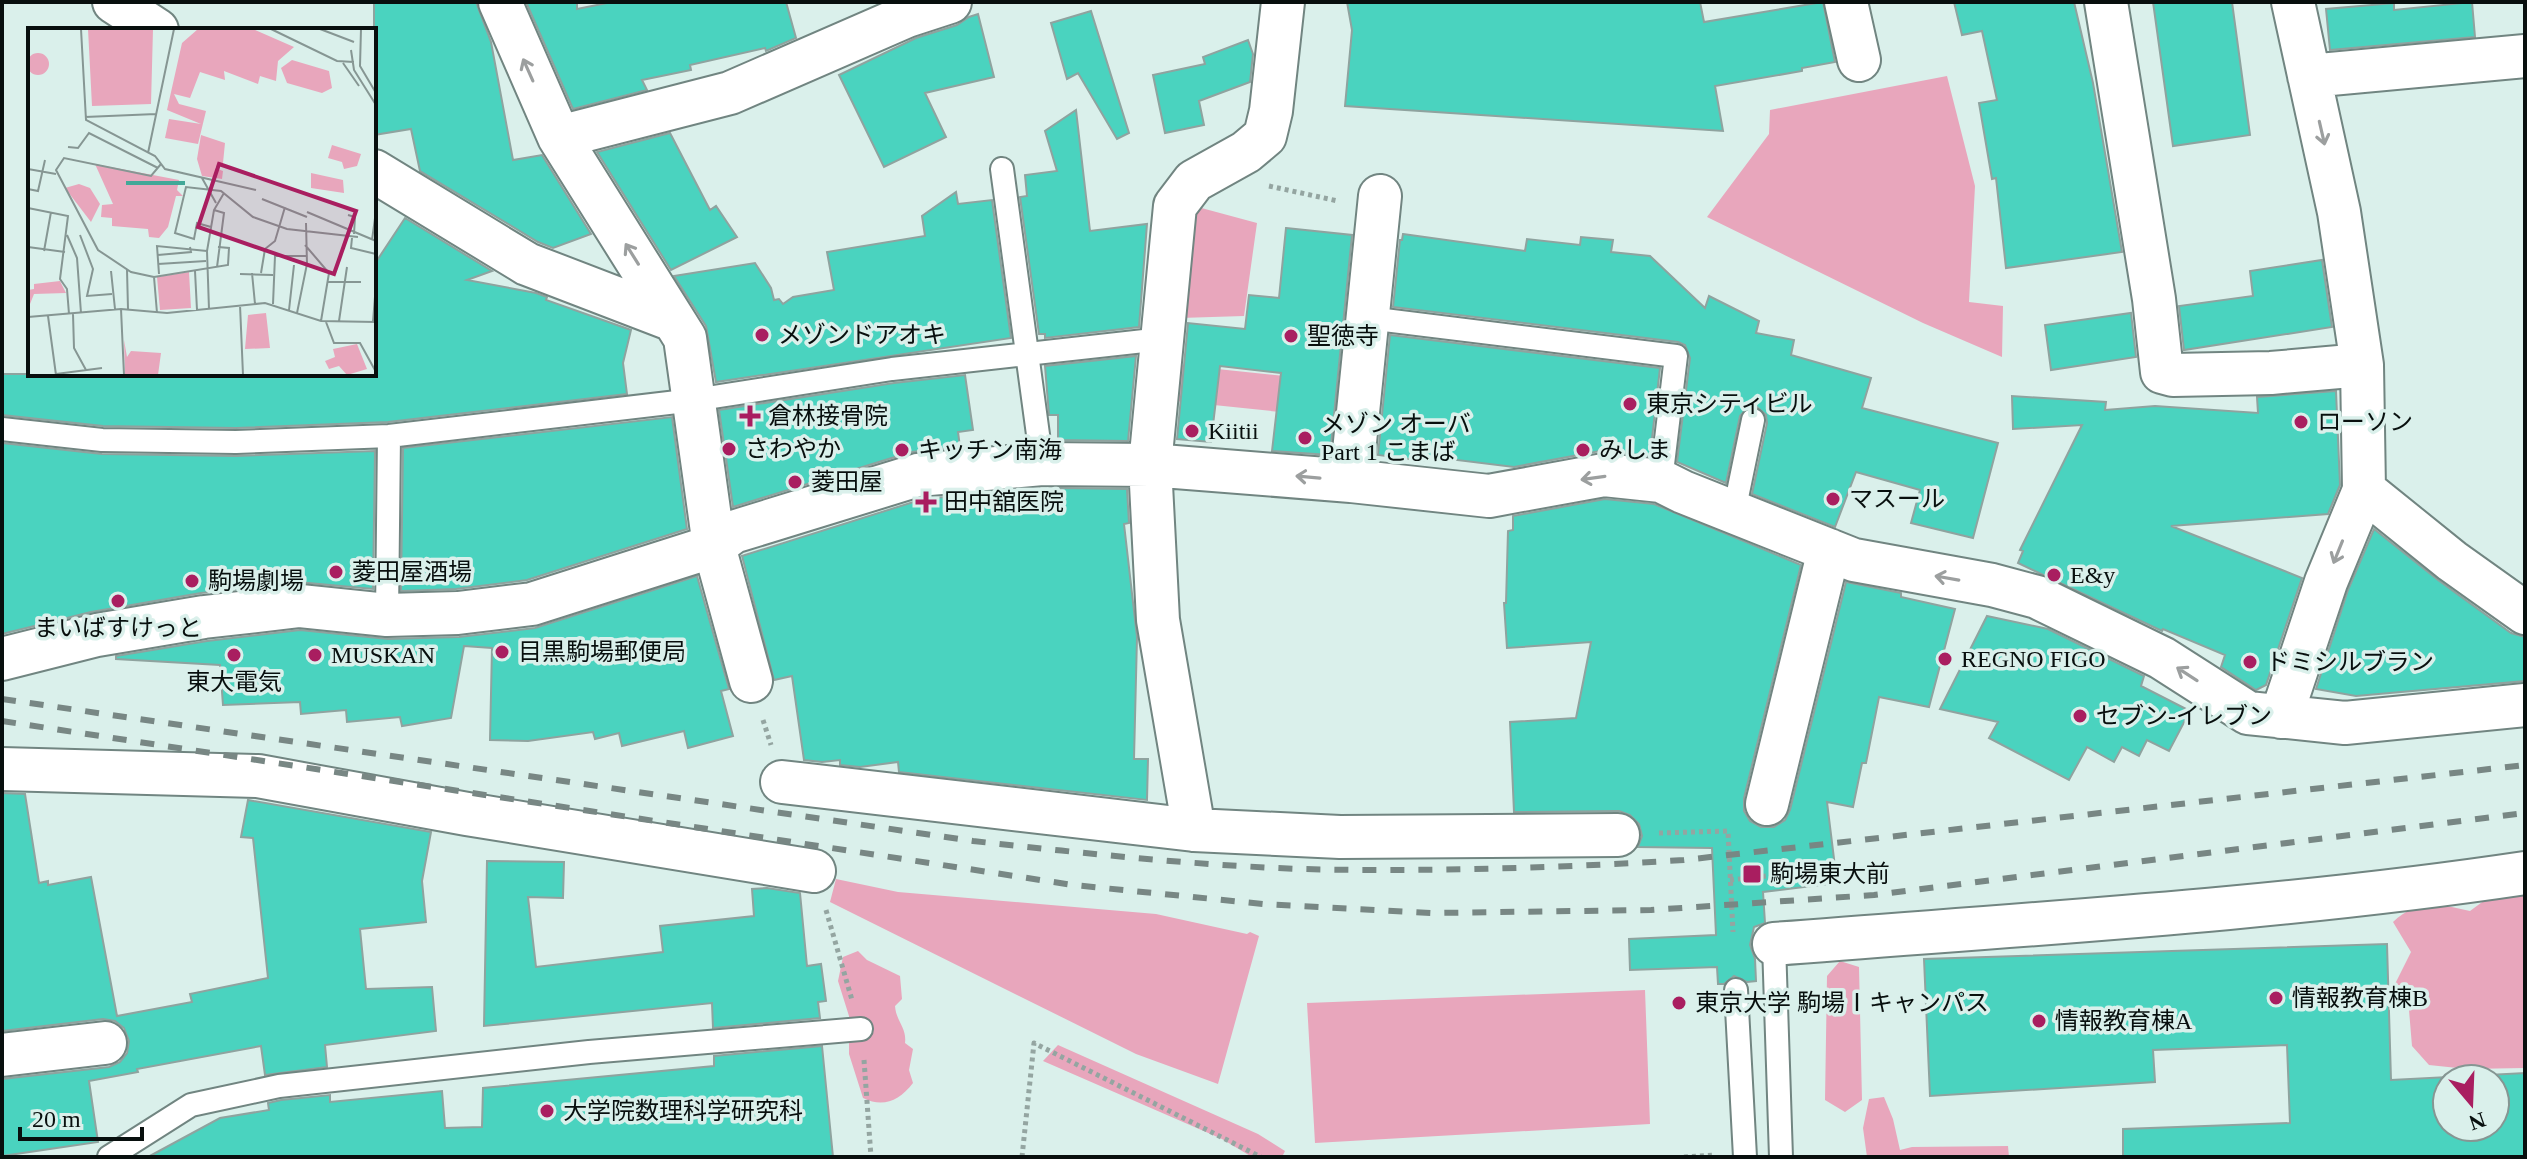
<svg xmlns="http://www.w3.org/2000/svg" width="2527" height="1159" font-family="'Times New Roman','Noto Sans JP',serif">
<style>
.green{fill:#e8a6bc}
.building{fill:#4ad3bf;stroke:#8fa39f;stroke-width:2;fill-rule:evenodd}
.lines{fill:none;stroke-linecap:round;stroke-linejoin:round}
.service-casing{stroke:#718581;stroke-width:26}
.minor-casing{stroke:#718581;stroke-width:46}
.path{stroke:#94a5a1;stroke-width:5;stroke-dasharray:4 4;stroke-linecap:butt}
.service{stroke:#fff;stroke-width:22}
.minor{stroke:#fff;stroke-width:42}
.rail{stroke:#788784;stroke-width:6;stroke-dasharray:14 14;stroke-linecap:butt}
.oneway{stroke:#9c9f9f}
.poi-dot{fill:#a91e60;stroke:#daf0eb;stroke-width:3}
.labels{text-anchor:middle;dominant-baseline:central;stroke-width:7;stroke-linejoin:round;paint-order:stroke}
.poi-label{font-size:24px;fill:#080f0e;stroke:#daf0eb;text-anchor:start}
.inset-river{fill:none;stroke:#42a898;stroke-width:4}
.inset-road{fill:none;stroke:#869693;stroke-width:2}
.view{fill:#a91e60;fill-opacity:0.15;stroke:#a91e60;stroke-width:4}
.inset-edge{fill:none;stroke:#080f0e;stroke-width:4}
</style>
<rect width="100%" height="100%" fill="#daf0eb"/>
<path class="green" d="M1947 76 1975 186 1969 302 2003 306 2002 357 1923 323 1707 217 1769 134 1770 110Z
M1194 206 1257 223 1244 316 1180 318Z
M1179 365 1342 382 1338 418 1175 401Z
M836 879 898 892 1156 914 1247 934 1250 932 1259 936 1218 1084 1136 1054 830 902Z
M2521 893 2525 896V1068L2467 1069 2429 1065 2412 1046 2409 1010 2395 984 2411 952 2393 922C2415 900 2442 904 2470 911L2493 894Z
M858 951 867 960 900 976 902 999 895 1006C896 1021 907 1028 905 1043L913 1049 909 1070 913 1083C899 1101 883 1108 863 1098L849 1054V1016L838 981 843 957Z
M1840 961 1859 967 1862 1100 1845 1112 1825 1100 1827 976Z
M1645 990 1650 1124 1315 1143 1307 1003Z
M1058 1045 1258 1134 1285 1151 1282 1157H1252L1222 1139 1043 1061Z
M1884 1097 1893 1119 1900 1150 1912 1147 2008 1146 2009 1157H1867L1863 1128 1869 1099Z"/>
<path class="building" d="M374 2H476L491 42 513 160 542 155 591 234 553 248 538 242 420 171 411 129 374 135Z
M526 2H577V9L612 2H786L796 38 766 51 765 48 690 65 691 70 642 80 647 90 573 109Z
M1347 2H1700L1704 22 1823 2 1835 62 1802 68V71L1715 86 1723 131 1345 106 1352 30Z
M1954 2H2074L2093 83 2122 252 2006 268 1996 178 1992 179 1979 103 1997 100 1982 31 1962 35Z
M2153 2H2232L2250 135 2173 146Z
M2472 2 2475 37 2330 50 2326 9 2394 3V10Z
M1091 11 1129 133 1117 139 1078 73 1067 79 1051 23Z
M978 14 994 77 925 93 946 137 884 167 839 75 916 38 957 25 969 17Z
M1248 40 1253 54 1250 82 1199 101 1204 125 1165 133 1153 75 1205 64 1203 57Z
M1076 110 1090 231 1147 224 1139 327 1045 338V334H1039L1020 197 1027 196 1025 175 1057 171 1045 131Z
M670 133 710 210 716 206 737 237 671 270 597 152Z
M956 192 958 204 992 200 1011 338 716 382 706 326 674 276 755 263 771 288 774 300 779 299 783 304 793 297 834 290 827 252 925 236 922 216Z
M405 218 492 271 467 280 536 293 547 297 546 300 631 330 623 363 627 394 388 422 236 428 103 426 2 415V374H374V265Z
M1286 228 1352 235 1330 455 1272 451 1281 373 1220 366 1211 442 1177 439 1188 323 1245 329 1249 295 1279 298Z
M1403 234 1525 251 1527 239 1580 245 1581 237 1613 240 1611 252 1650 256 1705 308 1709 296 1759 321 1756 333 1794 340 1791 355 1871 378 1862 408 1998 443 1973 538 1911 523 1920 490 1856 472 1835 527 1752 494 1767 423 1766 415 1757 407H1748L1740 416 1726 483 1677 462 1690 358 1685 345 1678 342 1393 307 1400 240H1402Z
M2322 260 2332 327 2184 350 2179 306 2253 296 2250 271Z
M2131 313 2136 357 2051 370 2045 325Z
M1390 335 1660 368 1650 456 1600 451 1514 467 1425 456 1424 461 1378 455Z
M1136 356 1128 441 1058 440V415H1049L1045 366Z
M965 375 973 430 958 432 960 447 911 452 733 507 719 410 894 383Z
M2336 391 2340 485 2328 514 2171 526 2302 578 2266 685 2256 690 2221 667 2225 655 2163 629 2162 631 2018 563 2023 551 2020 550 2082 425 2013 429 2012 396 2106 402 2105 410 2155 406 2258 413 2257 397Z
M672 417 687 529 527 580 456 589 401 591 403 448Z
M2 443 102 454 236 456 375 451 373 589 298 582 201 593 91 612 2 634Z
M1060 488 1127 489 1129 523 1124 524 1137 637 1134 759H1148L1147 800 899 772 898 762 860 767 840 765V760L822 762 804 760 792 676 774 680 742 556 923 499 967 495 969 504 1061 492Z
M1605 499 1654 504 1801 565 1744 798V811L1750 821 1761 827H1774L1785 820 1790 810 1846 582 1901 593V597L1955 609 1929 707 1879 697 1866 763H1862L1853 807 1827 802 1837 883 1763 892 1765 923 1754 927 1750 945 1755 959 1756 981 1747 982 1734 976 1724 984H1718L1717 967 1630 970 1629 939 1716 935 1712 848 1638 847 1642 836 1639 824 1630 815 1619 811 1514 812 1510 722 1576 718 1591 642 1507 648 1504 603H1506L1508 531 1513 530V516Z
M2374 529 2438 580 2511 633 2525 637V681L2356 696 2316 689 2348 590Z
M697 576 729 689 721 691 733 736 688 748 684 731 622 746 619 733 595 739 593 732 528 741 490 740 492 648 464 646 451 718 402 726 400 717 347 722 346 710 301 714 300 702 223 705 220 665 116 659V656L207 641 300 630 388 639 459 637 535 628Z
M1987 616 2048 629 2144 676 2141 686 2190 711 2169 751 2147 740 2139 756 2122 747 2114 762 2087 747 2069 780 1989 738 1998 722 1940 709Z
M2 793 25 794 39 883 48 881V885L91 877 117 1016 192 1002 190 994 268 978 253 838 241 837 248 800 431 832 422 881 426 922 360 929 366 989 432 987 436 1031 325 1045 327 1067 265 1075 261 1046 137 1069 138 1072 89 1081 98 1142 2 1156V1079L109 1067 120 1062 127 1053 129 1041 124 1028 115 1021 103 1019 2 1031Z
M487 861 564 862 563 898 528 897 536 967 663 952 660 926 754 916 752 889 767 888 800 893 807 966 821 964 826 1001 818 1002 820 1018 713 1028 712 1003 484 1026Z
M2387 944 2391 1080 2525 1073V1157H2123V1129L2290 1123 2287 1045 2153 1050 2155 1082 1930 1096 1924 959ZM2447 1079H2495V1127H2447Z
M822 1046 833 1157H148L220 1118 269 1110 268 1103 281 1100 330 1095V1102L442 1091 445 1128 482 1127 483 1088 714 1066V1056Z"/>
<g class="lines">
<defs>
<path id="service" d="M1002 169 1042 464
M1368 318 1676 356 1661 481
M2 429 102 440 236 442 389 436 694 400 892 369 1162 339
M1734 512 1753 420
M387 615 389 436
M1774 944 1781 1157
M1736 990 1745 1157
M109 1157 191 1105 279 1086 589 1052 861 1029"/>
<path id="minor" d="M114 2 157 30
M500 2 559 137 685 338 714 546 751 681
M1846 2 1859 60
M2106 2 2154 299 2162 372 2173 375 2271 373 2362 365
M2309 76 2525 56
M559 137 730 93 907 16 950 2
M374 171 527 264 673 320
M1351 481 1380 196
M2364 490 2452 561 2525 613
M2 659 97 635 204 617 300 606 387 615 458 613 532 604 714 546 733 532 918 475 1042 464 1150 465 1351 481 1489 496 1604 475 1661 481 1683 492 1854 560 1992 585 2037 597 2162 658 2248 713 2345 723 2525 705
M2281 717 2326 582 2364 490 2362 365 2339 212 2293 2
M2 769 258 776 467 814 814 871
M782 782 1194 830 1340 837 1618 835
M1767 804 1829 550
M1194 830 1158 620 1150 465 1175 206 1194 181 1246 152 1265 136 1271 111 1283 2
M1774 944C2025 924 2277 910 2525 873
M2 1055 105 1043"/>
</defs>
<use href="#service" class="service-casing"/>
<use href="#minor" class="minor-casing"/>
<path class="path" d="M1269 186 1338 201
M763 720 771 745
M1659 833 1728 831 1733 932
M1730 880 1829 869
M826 910 852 1000
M864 1060 871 1157
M1022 1157 1034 1043 1261 1157
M1684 1157 1715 1155"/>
<use href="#service" class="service"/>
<use href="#minor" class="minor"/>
<path class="rail" d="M2 699 973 841C1082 853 1191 865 1301 869 1428 872 1556 868 1684 860L2525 765
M2 721 1073 885 1263 904 1432 913 1651 910 1874 895 2525 813"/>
</g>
<defs><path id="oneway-shaft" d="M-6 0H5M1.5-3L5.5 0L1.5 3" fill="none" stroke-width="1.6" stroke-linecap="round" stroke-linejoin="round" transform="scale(2)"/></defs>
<g class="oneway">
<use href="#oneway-shaft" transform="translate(528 70) rotate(-114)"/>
<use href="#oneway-shaft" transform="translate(2322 133) rotate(77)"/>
<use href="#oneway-shaft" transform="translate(632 254) rotate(-122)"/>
<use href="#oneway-shaft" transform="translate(1308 477) rotate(-175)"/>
<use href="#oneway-shaft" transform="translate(1593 478) rotate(172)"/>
<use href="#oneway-shaft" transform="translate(2338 552) rotate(112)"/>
<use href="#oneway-shaft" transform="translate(1947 578) rotate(-170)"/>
<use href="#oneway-shaft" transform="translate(2187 674) rotate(-147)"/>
</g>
<g class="poi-dot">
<circle cx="762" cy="335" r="8"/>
<circle cx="1291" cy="336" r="8"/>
<circle cx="1630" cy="404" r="8"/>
<path d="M746 404h8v8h8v8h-8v8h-8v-8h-8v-8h8z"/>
<circle cx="2301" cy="422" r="8"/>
<circle cx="1192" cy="431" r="8"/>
<circle cx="1305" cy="438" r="8"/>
<circle cx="729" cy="449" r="8"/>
<circle cx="902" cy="450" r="8"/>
<circle cx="1583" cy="450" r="8"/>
<circle cx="795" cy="482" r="8"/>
<circle cx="1833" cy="499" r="8"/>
<path d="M922 490h8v8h8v8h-8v8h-8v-8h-8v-8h8z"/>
<circle cx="336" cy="572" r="8"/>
<circle cx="2054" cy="575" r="8"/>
<circle cx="192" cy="581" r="8"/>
<circle cx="118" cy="601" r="8"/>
<circle cx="502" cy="652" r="8"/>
<circle cx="234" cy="655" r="8"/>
<circle cx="315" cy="655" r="8"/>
<circle cx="1945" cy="659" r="8"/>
<circle cx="2250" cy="662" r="8"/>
<circle cx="2080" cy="716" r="8"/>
<rect x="1742" y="864" width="20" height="20" rx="4"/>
<circle cx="2276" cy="998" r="8"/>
<circle cx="1679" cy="1003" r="8"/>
<circle cx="2039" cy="1021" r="8"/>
<circle cx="547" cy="1111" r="8"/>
</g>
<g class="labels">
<g class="poi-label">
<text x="778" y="335">メゾンドアオキ</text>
<text x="1307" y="336">聖徳寺</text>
<text x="1646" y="404">東京シティビル</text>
<text x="768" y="416">倉林接骨院</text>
<text x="2317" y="422">ローソン</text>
<text x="1321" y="424">メゾン オーバ<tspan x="1321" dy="28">Part 1 こまば</tspan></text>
<text x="1208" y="431">Kiitii</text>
<text x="745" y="449">さわやか</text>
<text x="918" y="450">キッチン南海</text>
<text x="1599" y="450">みしま</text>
<text x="811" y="482">菱田屋</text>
<text x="1849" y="499">マスール</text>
<text x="944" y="502">田中舘医院</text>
<text x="352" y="572">菱田屋酒場</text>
<text x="2070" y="575">E&amp;y</text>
<text x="208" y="581">駒場劇場</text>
<text x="118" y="628" text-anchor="middle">まいばすけっと</text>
<text x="518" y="652">目黒駒場郵便局</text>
<text x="331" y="655">MUSKAN</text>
<text x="1961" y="659">REGNO FIGO</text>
<text x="2266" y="662">ドミシルブラン</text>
<text x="234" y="682" text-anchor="middle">東大電気</text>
<text x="2096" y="716">セブン-イレブン</text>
<text x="1770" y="874">駒場東大前</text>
<text x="2292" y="998">情報教育棟B</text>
<text x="1695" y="1003">東京大学 駒場Ⅰキャンパス</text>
<text x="2055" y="1021">情報教育棟A</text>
<text x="563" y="1111">大学院数理科学研究科</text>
</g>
</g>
<g transform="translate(28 28)">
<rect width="348" height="348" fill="#daf0eb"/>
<path d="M60 1H125L123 76 64 78ZM170 1H225L266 19 250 33 248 53 232 48 230 56 196 43 197 52 172 44 162 70 146 66 151 76 178 83 170 116 137 110 141 91 173 96 139 82 154 15ZM-1 36a11 11 0 1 1 22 0a11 11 0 1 1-22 0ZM264 32 301 43 304 60 294 65 259 55 253 40ZM173 107 197 115 195 135 187 140 195 143 194 151 174 148 169 131ZM304 117 333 126 329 138 316 141 314 134 300 130ZM67 136 151 152 149 162 155 168H148L140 199 131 210 121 209 120 201 84 198V190L73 189 74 177 85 176ZM283 145 315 152 316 165 283 160ZM51 156 62 160 72 176 63 194 37 160ZM161 244 163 280 132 282 129 249ZM32 253 38 265 6 266 0 281V262L6 261V256ZM238 285 242 320 217 321 220 287ZM96 312 99 329 103 323 133 325 130 347H97ZM329 316 339 341 319 347 311 338 301 341 297 333 307 329 305 321Z" fill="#e8a6bc"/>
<path class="inset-river" d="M98 155H157"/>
<path class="inset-road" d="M53 1 58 92 127 128 137 141 228 162M243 1 309 33 326 34M292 1 326 14M333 1 332 38 348 65M323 22 326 42 348 77M315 35 331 58M57 89 128 86M40 119 50 120 61 105 130 140M120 125 146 1M0 141 28 146M174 150 188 175M0 161 10 163 17 132M234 171 279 189M0 180 40 188 32 251 39 261 41 286M186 182 196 185 189 239M279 184 348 213M320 187 327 189 326 206M183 199 169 195 166 211 147 205 158 159 193 163 225 189 259 201 330 209M39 207 49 230 53 285M52 207 65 241 59 268 84 266M324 210 323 220 348 226M344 212 348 183M277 217 301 245 293 293M0 219 37 224M16 223 23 184M130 227 163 224 162 219M130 236 178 233M99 242 100 281M83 243 87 281M167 243 169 282M224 245 227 276M233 245 237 221 247 213 257 179M131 246 129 218 179 223M212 246 245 247M126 249 103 244 70 222 28 142 36 130 123 148 133 136M126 249 200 237 201 220 190 219M126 249 129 285M300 254H333M245 276 247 228H279M212 277 215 347M93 281 96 347M181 281 179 223 186 182 196 165M261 282 266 237M269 285 279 236 278 195M45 286 46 320 58 342M20 288 28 347M0 289 93 281 139 285 237 275 293 293 348 294M311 293 319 239M298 294 306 315H332L348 344M345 294 348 256M28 346 74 340"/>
<path class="view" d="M191 136 328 183 306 246 170 199Z"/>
<rect width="348" height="348" class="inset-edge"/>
</g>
<rect width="2527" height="1159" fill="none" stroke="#080f0e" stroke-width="8"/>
<g transform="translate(2471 1103) rotate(161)"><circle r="38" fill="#daf0eb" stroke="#869693" stroke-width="2"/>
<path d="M0-6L14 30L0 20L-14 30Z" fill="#a91e60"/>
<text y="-12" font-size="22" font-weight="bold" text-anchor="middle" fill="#080f0e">N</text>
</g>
<path d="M20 1127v12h122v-12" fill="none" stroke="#080f0e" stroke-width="4"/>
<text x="32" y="1127" font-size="24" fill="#080f0e" stroke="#daf0eb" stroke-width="6" paint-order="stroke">20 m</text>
</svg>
